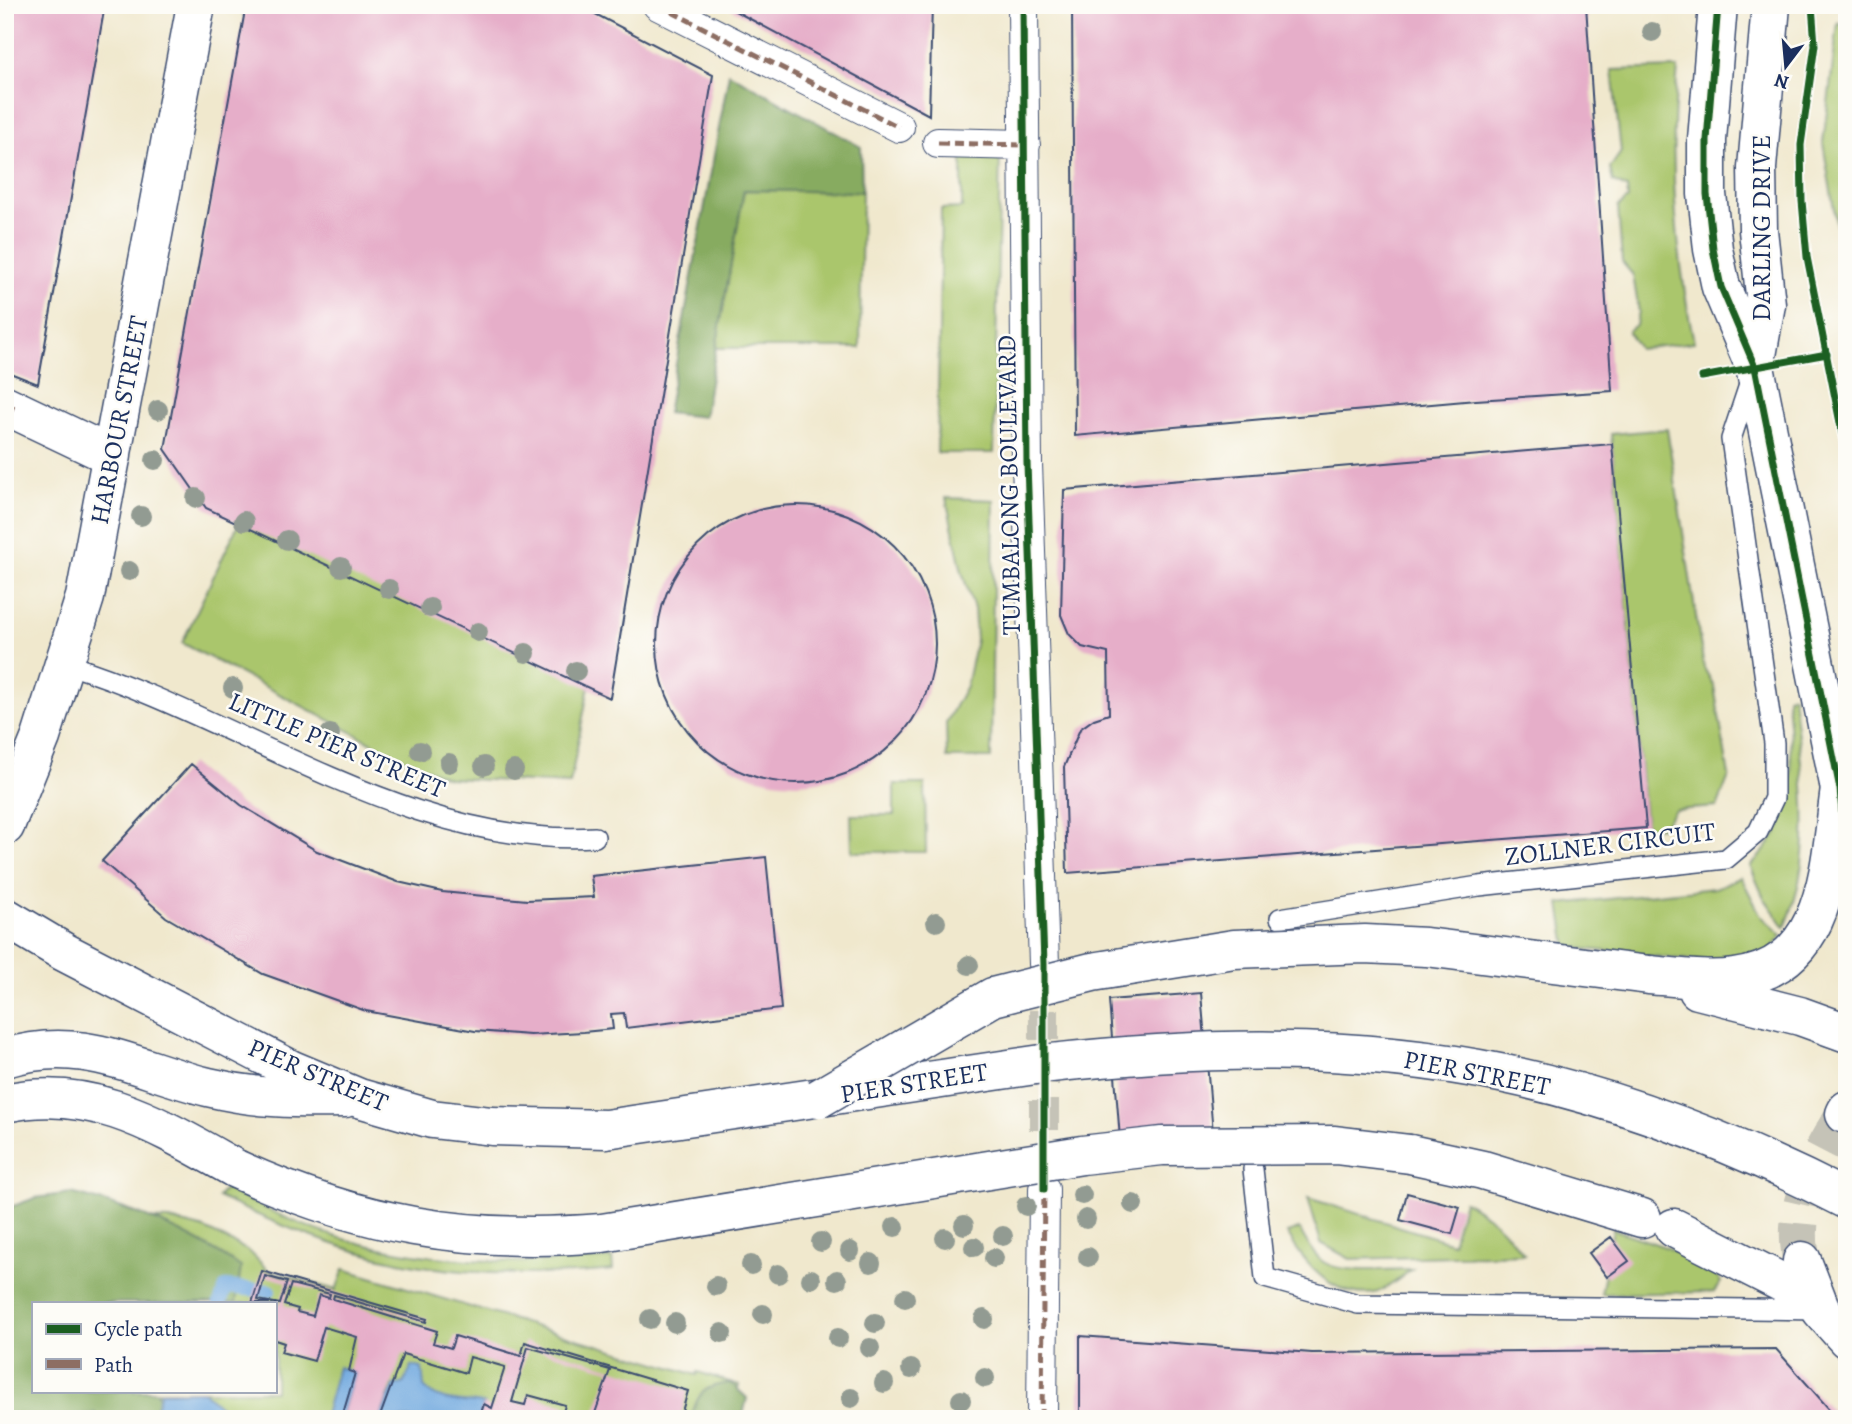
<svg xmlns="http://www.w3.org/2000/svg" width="1852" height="1424" font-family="Alegreya,serif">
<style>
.green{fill:#aac66c;stroke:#627a65;stroke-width:2;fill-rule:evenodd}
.forest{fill:#87ab60;stroke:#516d5f;stroke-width:2}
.water{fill:#6fa8df;stroke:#456c9e;stroke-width:2}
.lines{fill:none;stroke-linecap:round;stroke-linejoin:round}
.stream{stroke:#6fa8df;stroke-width:14}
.building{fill:#e6aec9;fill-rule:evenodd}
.pedestrian-tunnel{stroke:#c5c3b7;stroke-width:30;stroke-dasharray:30 15;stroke-linecap:butt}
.tertiary-tunnel{stroke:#c5c3b7;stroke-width:38;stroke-dasharray:38 19;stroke-linecap:butt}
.service-casing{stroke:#3b4b6f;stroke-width:22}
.pedestrian-casing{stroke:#3b4b6f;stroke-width:32}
.minor-casing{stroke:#3b4b6f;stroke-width:41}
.tertiary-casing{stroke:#3b4b6f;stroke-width:41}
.secondary-casing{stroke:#3b4b6f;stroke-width:41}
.service{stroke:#fff;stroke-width:19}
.pedestrian{stroke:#fff;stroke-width:30}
.minor{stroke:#fff;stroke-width:38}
.tertiary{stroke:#fff;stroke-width:38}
.secondary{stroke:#fff;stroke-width:38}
.secondary-bridge-casing{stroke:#3b4b6f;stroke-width:41;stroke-linecap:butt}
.secondary-bridge{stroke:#fff;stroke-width:38}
.quiet{stroke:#8d6e63;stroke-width:5;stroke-dasharray:10 5;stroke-linecap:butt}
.cycleway-casing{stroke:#fdfcf7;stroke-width:11}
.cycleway{stroke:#1b5e20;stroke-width:7}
.tree{fill:#929b92}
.labels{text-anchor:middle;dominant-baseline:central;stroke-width:5;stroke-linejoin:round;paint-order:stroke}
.street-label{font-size:26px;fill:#1b2f5e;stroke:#fdfcf7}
</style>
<rect width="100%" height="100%" fill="#fdfcf7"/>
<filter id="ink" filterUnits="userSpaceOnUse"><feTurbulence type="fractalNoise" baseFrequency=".0143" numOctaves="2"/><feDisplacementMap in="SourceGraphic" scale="14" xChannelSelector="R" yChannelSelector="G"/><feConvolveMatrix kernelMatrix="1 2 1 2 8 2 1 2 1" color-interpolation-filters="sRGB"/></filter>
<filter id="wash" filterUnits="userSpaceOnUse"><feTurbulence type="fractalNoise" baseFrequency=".00686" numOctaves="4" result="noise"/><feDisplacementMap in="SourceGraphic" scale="28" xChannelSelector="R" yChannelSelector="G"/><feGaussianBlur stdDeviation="1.57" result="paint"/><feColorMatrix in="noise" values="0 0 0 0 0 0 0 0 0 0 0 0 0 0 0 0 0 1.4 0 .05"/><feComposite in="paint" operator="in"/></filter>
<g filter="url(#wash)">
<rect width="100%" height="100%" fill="#f0e8cd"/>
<path class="green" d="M1838 23 1847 27V245L1840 246 1823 143Z
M1678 68C1668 161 1675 251 1694 342L1639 349 1628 331 1636 325 1639 312 1633 275 1622 262 1618 207 1628 199 1627 188 1613 182 1610 168 1621 152 1612 70Z
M962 151 1000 152 994 453H937L941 209 962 208Z
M744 190 862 192 860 348H716Z
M1667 429 1704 668 1714 686 1729 776 1717 807 1675 810 1662 827 1646 828 1611 434Z
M946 498 994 500 991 758H947L946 723 966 686 976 640 974 609 962 572Z
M242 516 590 681 570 784 449 778 405 760 182 643Z
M1793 695C1802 773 1817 853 1785 927L1764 898 1750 866C1804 816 1791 764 1787 697Z
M894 784H925L926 852H852L851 815H894Z
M1741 877 1761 916 1782 935 1765 957 1747 966 1567 947 1560 904 1715 888Z
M225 1189C261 1206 298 1225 337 1237 427 1264 519 1265 612 1258L613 1270C549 1277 462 1275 399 1262 336 1249 276 1224 218 1197Z
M1308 1198 1452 1243 1464 1201C1489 1214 1506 1232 1524 1254L1350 1259 1321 1243Z
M124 1219 170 1220 205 1229 249 1251 269 1271 336 1290 344 1269 697 1375 698 1372 739 1385 729 1419H5V1255ZM33 1303H275V1391H33Z
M1299 1229C1306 1240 1313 1256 1325 1263 1344 1274 1390 1269 1412 1269 1402 1276 1386 1291 1374 1293 1334 1299 1304 1264 1287 1233Z
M1613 1229 1668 1248 1716 1275 1721 1282 1714 1292 1601 1294Z"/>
<path class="forest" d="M729 73 861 147 862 192 744 190 704 417 667 413Z
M71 1193C136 1209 186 1231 241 1267L236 1303H33V1391H157L159 1396 184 1409 177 1419H97L95 1413 51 1419 5 1417V1209L35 1198Z
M731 1383 747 1398 742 1419H691C697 1393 704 1385 731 1383Z"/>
<path class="water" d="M412 1366 422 1368 424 1387C440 1404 462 1401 484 1404L479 1419H379L394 1385 403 1384Z
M338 1367 355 1373 341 1419H324Z
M203 1391 222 1408 224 1419 153 1418 161 1392Z"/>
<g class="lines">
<path class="stream" d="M220 1303 226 1287 269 1291"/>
</g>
<g id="blocks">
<path class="building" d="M5 5H105L38 384 5 371Z
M246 5H578L713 75 610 698 206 508 165 449Z
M724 5H932L929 115Z
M1072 5H1586L1612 391 1476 400 1075 436Z
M1612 444 1646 828 1067 873 1064 767 1080 729 1094 719 1109 714 1108 653 1082 647 1069 634 1061 615 1064 490Z
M657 644a139 139 0 1 1 278 0a139 139 0 1 1-278 0Z
M191 764 241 805 317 851 398 882 442 892 527 900 594 897 591 876 766 857 781 1009 626 1028 624 1013 611 1014 613 1029 583 1032 530 1035 475 1031 366 1011 263 974 166 917 102 861Z
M1201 993 1215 1156 1122 1164 1109 1000Z
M1407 1193 1460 1207 1452 1234 1400 1220Z
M1611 1237 1629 1261 1607 1277 1589 1253Z
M262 1271 427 1319 426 1322 334 1295 333 1299 437 1331 433 1343 451 1348 455 1336 521 1356 525 1342 688 1391 681 1415 686 1416 685 1419H593L610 1370 528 1347 512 1402 525 1405 528 1395 565 1405 562 1416 569 1419H479L484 1404 492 1408 505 1367 470 1357 466 1373 403 1354 379 1419 342 1417 355 1373 349 1371 357 1337 324 1327 314 1361 281 1352 284 1343 275 1340V1303H252ZM265 1276 287 1282 280 1304 258 1300ZM291 1284 330 1294 329 1298 319 1295 313 1316 297 1312 298 1309 284 1305Z
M1080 1336 1312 1353 1776 1349 1838 1419H1080Z"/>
</g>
</g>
<g filter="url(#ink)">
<use href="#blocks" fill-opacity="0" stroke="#3b4b6f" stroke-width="2"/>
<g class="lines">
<path class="pedestrian-tunnel" d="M1044 965V1181"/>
<path class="tertiary-tunnel" d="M1802 1261C1789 1210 1818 1155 1845 1114"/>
<defs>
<path id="service" d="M66 664C239 717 410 849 595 837
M1280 918 1479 886 1726 859 1758 832 1774 798V743L1731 439 1751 379
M1253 1169 1265 1278 1358 1304 1819 1310"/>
<path id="pedestrian" d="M658 5 899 127
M1023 5 1027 463 1044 964
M938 143 1025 145
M1042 1419 1044 1189"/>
<path id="minor" d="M5 405 112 456
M5 826 41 737 85 597 196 5"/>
<path id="tertiary" d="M1718 5 1707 140V194L1713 249 1721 287 1755 367 1840 789 1843 824
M1755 367 1766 304 1758 230 1757 168 1771 5
M1845 1114 1847 1110
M1802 1261 1821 1310 1847 1339"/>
<path id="secondary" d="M5 917 64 952 292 1070 359 1098 432 1119 492 1126 606 1129 1042 1064
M1649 975C1676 977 1708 982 1735 978 1830 966 1829 864 1840 789
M1698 990 1800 1016 1847 1033
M5 1058C84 1034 134 1069 208 1087 258 1099 295 1099 345 1098
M5 1103C93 1083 162 1128 236 1169
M1410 1154 1483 1170 1642 1218
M1674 1228 1816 1300"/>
</defs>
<use href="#service" class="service-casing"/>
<use href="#pedestrian" class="pedestrian-casing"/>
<use href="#minor" class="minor-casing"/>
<use href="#tertiary" class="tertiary-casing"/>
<use href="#secondary" class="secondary-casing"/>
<use href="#service" class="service"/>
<use href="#pedestrian" class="pedestrian"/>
<use href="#minor" class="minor"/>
<use href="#tertiary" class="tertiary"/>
<use href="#secondary" class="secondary"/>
<defs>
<path id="secondary-bridge" d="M1042 1064C1195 1047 1353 1042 1505 1074 1623 1099 1740 1145 1847 1200
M818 1099 993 997 1092 972 1234 949 1365 944 1426 947 1649 975
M236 1169C360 1225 466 1244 602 1233L1082 1155 1162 1146 1335 1145 1410 1154"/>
</defs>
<use href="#secondary-bridge" class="secondary-bridge-casing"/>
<use href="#secondary-bridge" class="secondary-bridge"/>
<path class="quiet" d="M658 5 899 127
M938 143 1025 145
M5 405 15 409
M1042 1419 1044 1184"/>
<defs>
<path id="cycleway" d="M1023 5 1027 463 1044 964V1189
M1718 5 1707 140V194L1713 249 1721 287 1755 367 1840 789 1847 871
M1812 5 1815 45 1801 145 1802 201 1807 257 1847 458
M1702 377 1827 354"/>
</defs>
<use href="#cycleway" class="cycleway-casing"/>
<use href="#cycleway" class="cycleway"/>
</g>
<g class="tree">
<circle cx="1652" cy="32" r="10"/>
<circle cx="158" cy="410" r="10"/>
<circle cx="155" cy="460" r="10"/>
<circle cx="196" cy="498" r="10"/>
<circle cx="141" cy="516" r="10"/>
<circle cx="244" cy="521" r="10"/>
<circle cx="287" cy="540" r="10"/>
<circle cx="341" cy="567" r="10"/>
<circle cx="129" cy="571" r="10"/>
<circle cx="389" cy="589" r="10"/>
<circle cx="430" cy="608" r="10"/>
<circle cx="478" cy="632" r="10"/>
<circle cx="526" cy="653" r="10"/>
<circle cx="576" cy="671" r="10"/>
<circle cx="233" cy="688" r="10"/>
<circle cx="330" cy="734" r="10"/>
<circle cx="420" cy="751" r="10"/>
<circle cx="449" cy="763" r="10"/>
<circle cx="484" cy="766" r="10"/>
<circle cx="514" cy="770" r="10"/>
<circle cx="936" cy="922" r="10"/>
<circle cx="969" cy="965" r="10"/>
<circle cx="1082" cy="1195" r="10"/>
<circle cx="1133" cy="1204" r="10"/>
<circle cx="1026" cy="1206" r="10"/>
<circle cx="1086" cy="1219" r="10"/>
<circle cx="964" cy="1225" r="10"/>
<circle cx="895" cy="1227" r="10"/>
<circle cx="1003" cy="1236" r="10"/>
<circle cx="945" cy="1238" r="10"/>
<circle cx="821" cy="1242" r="10"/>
<circle cx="974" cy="1247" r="10"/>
<circle cx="850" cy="1251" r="10"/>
<circle cx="1088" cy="1257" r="10"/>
<circle cx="994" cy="1258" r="10"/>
<circle cx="871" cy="1263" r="10"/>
<circle cx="751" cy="1265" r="10"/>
<circle cx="778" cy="1274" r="10"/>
<circle cx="811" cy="1279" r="10"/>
<circle cx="837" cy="1280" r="10"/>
<circle cx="716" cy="1286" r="10"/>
<circle cx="905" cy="1298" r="10"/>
<circle cx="763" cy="1314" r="10"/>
<circle cx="650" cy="1319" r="10"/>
<circle cx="984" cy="1319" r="10"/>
<circle cx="675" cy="1323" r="10"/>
<circle cx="875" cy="1323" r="10"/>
<circle cx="722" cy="1333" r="10"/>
<circle cx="838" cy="1338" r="10"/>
<circle cx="870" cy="1348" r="10"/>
<circle cx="911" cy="1369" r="10"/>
<circle cx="985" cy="1378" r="10"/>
<circle cx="884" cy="1383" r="10"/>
<circle cx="851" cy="1398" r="10"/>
<circle cx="961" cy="1400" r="10"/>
</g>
</g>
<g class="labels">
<g class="street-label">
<text transform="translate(1761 228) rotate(-90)">DARLING DRIVE</text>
<text transform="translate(119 420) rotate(-79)">HARBOUR STREET</text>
<text transform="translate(1009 485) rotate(-91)">TUMBALONG BOULEVARD</text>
<text transform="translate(337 745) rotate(23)">LITTLE PIER STREET</text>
<text transform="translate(1610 844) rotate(-7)">ZOLLNER CIRCUIT</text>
<text transform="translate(1477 1073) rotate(11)">PIER STREET</text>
<text transform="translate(318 1075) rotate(23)">PIER STREET</text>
<text transform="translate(914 1083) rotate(-9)">PIER STREET</text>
</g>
</g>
<rect width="1852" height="1424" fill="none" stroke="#fdfcf7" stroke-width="28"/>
<rect x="32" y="1302" width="245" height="91" fill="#fdfcf7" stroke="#a3aaba" stroke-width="2"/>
<rect x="46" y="1324" width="35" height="10" fill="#1b5e20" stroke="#a3aaba" stroke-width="2"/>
<text x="94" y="1336" font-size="21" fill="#1b2f5e">Cycle path</text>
<rect x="46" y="1359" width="35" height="10" fill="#8d6e63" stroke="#a3aaba" stroke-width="2"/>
<text x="94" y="1372" font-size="21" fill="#1b2f5e">Path</text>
<g transform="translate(1786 66) rotate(196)" stroke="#fdfcf7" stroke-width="5" paint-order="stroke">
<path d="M0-5L12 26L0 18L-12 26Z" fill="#1b2f5e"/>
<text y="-10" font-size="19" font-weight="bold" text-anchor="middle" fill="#1b2f5e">N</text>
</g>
</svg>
